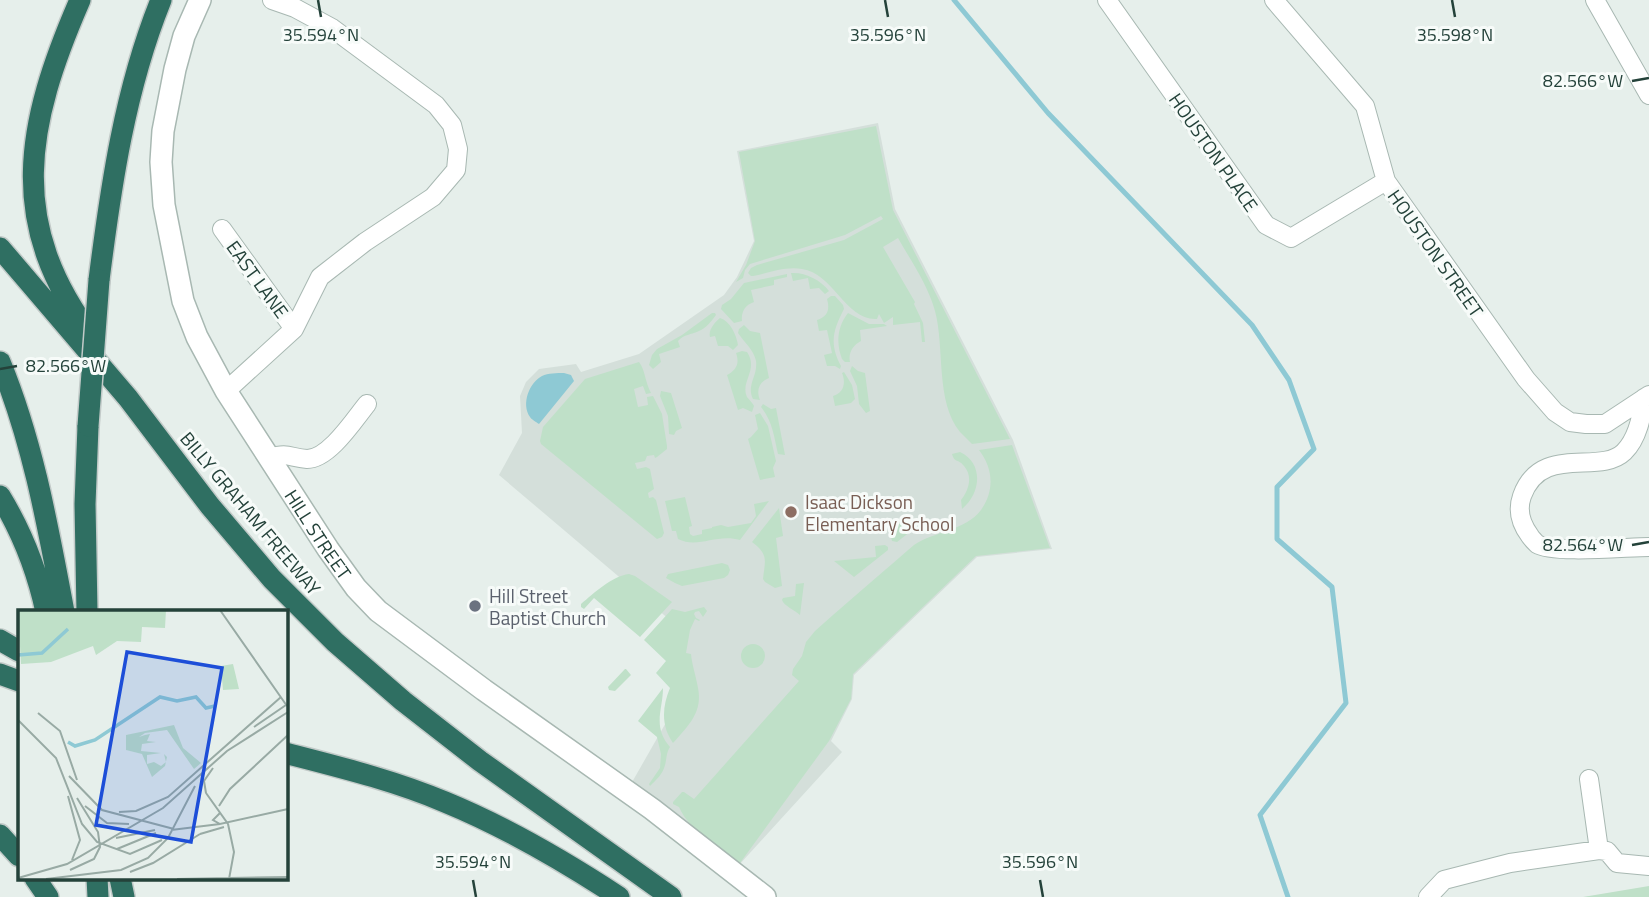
<svg xmlns="http://www.w3.org/2000/svg" width="1649" height="897" font-family="'Titillium Web',sans-serif">
<style>
.built{fill:#d4dfda}
.green{fill:#bfe0c8}
.water{fill:#8ec9d4}
.lines{fill:none;stroke-linecap:round;stroke-linejoin:round}
.stream{stroke:#8ec9d4;stroke-width:5}
.minor-casing{stroke:#a8b8b2;stroke-width:20}
.tertiary-casing{stroke:#a8b8b2;stroke-width:24}
.motorway-casing{stroke:#c2cac8;stroke-width:24}
.minor{stroke:#fff;stroke-width:18}
.tertiary{stroke:#fff;stroke-width:21}
.motorway{stroke:#2f6f62;stroke-width:21}
.motorway-bridge-casing{stroke:#c2cac8;stroke-width:24;stroke-linecap:butt}
.motorway-bridge{stroke:#2f6f62;stroke-width:21}
.ticks{fill:none;stroke:#24423a;stroke-width:2.5}
.education-dot{fill:#8d6e63;stroke:#f7fbf9;stroke-width:2.5}
.worship-dot{fill:#6b7280;stroke:#f7fbf9;stroke-width:2.5}
.labels{text-anchor:middle;dominant-baseline:central;stroke-width:6;stroke-linejoin:round;paint-order:stroke}
.street-label{font-size:19px;fill:#24423a;stroke:#f7fbf9}
.education-label{font-size:19px;fill:#785e54;stroke:#f7fbf9;text-anchor:start}
.worship-label{font-size:19px;fill:#5b616d;stroke:#f7fbf9;text-anchor:start}
.inset-river{fill:none;stroke:#8ec9d4;stroke-width:3.5}
.inset-road{fill:none;stroke:#98aaa4;stroke-width:2}
.view{fill:#1d4ed8;fill-opacity:0.15;stroke:#1d4ed8;stroke-width:3.5}
.inset-edge{fill:none;stroke:#24423a;stroke-width:3.5}
.ticks-label{font-size:18px;text-anchor:middle;fill:#24423a;stroke:#f7fbf9;stroke-width:6;stroke-linejoin:round;paint-order:stroke}
</style>
<rect width="100%" height="100%" fill="#e6efeb"/>
<path class="built" d="M878 123 895 209 1013 440 1052 549 977 557 854 675 852 699 831 741 842 752 739 865 685 822 631 784 684 691 677 626 499 475 522 433 520 396 526 382 539 369 576 364 581 372 639 354 724 295 737 277 754 241 737 151Z"/>
<path class="green" d="M876 126 893 210 1010 439 972 444C968 440 964 436 960 432 935 401 945 348 935 311 928 285 911 261 898 238L883 247 915 302 914 304 923 323 925 342H922L920 322 893 325V317L884 323 879 314 877 319C846 321 833 273 802 269 786 266 768 273 753 276H751L748 273 751 268 757 265 844 240 883 219 881 216 845 235 750 264 745 270 743 278 736 282 746 265 755 241 739 152Z
M791 273C805 272 821 280 829 291L825 294 819 288 810 289 808 278 793 281Z
M787 274V277L774 280V285L751 290 754 302C745 305 741 312 742 321L734 323 721 309 722 305 731 299 744 283Z
M831 296H835L843 305 844 309C833 330 829 344 841 366L840 369 835 366H827L824 355 832 353 827 330 819 331 817 320C828 317 830 309 827 299Z
M712 313H715L716 315C711 322 706 328 699 331 691 335 684 334 678 341L680 347 659 354 661 362 653 369 649 365 652 355 657 349 682 335Z
M848 313 869 324H884L887 326 860 330 861 341C853 345 848 353 850 362H845L842 359C836 343 837 327 848 313Z
M720 318C730 321 736 334 738 345L733 350 728 346H718L715 336 710 337C708 330 715 322 720 318Z
M744 325 750 331 760 333 769 378C759 382 756 390 760 400L753 399C746 385 758 376 756 361 754 350 744 342 738 333L739 329Z
M742 351 747 352C759 370 740 381 747 397 748 398 754 405 754 406L752 412 743 408 738 410 727 375C736 370 740 364 736 353Z
M639 362C645 369 645 382 651 393L646 394 643 386 634 389 638 407 648 405 647 397 653 396 662 414 667 446V449L657 457 655 458 654 455 647 456 645 461 635 463 637 469 646 467 650 469 654 489 648 493 649 498 653 497 656 500 664 533 662 537 657 539 541 444 540 441 543 427 585 379Z
M852 366 858 371 865 373 870 411 866 413 859 404 857 386 850 371Z
M844 372 852 385 855 399 851 403 835 406 833 396C844 393 846 383 842 373Z
M661 391 671 393 682 428 676 431 674 435 669 434 668 416 660 396Z
M763 404 771 409 776 408 785 455 778 454C774 437 773 422 761 407Z
M760 413 768 426 776 461 773 468 775 477 760 480 748 439 751 437 758 429 755 415Z
M1012 445 1050 548 976 556 853 674 851 699 829 741 740 863C719 847 690 832 679 807L673 804V802L682 792H684L694 799 799 681 792 675 793 669 802 656 806 642 815 631C838 610 862 590 885 570 895 562 904 553 914 545 935 531 965 531 981 510 995 490 993 468 979 450Z
M960 452C984 463 981 494 962 509L961 500C969 490 973 476 964 466 958 458 955 464 952 454Z
M685 497 692 526 689 527 690 534 693 536 702 534V530L712 528V527L721 525 728 527 751 523 756 516 754 504 769 501 740 540C717 533 698 549 678 539L676 531H672L665 501Z
M779 508 783 536 776 538 782 586 775 588 765 582 763 579C765 560 769 555 752 542Z
M913 517 915 528 897 542 892 541 888 523Z
M885 545 888 547V550L854 577 834 561 876 557 875 546Z
M722 563 728 565 730 570 728 575 724 578 682 586 675 583 666 578 668 574Z
M629 574 635 576 672 602 640 637 594 598 584 609 581 607V604C594 593 612 576 629 574Z
M804 583 800 615C795 610 784 606 782 600L783 598 795 596 796 584Z
M704 607 707 611 703 617 699 611 695 612 694 614 696 618 700 620 699 621 695 619 690 630 686 653 691 654C692 665 696 676 698 688 703 712 688 726 673 743 661 726 662 707 670 688L656 673 666 661 644 640 672 609 685 612Z
M741 656a12 12 0 1 1 24 0a12 12 0 1 1-24 0Z
M625 669H626L631 675 615 691 609 690 608 687Z
M663 688C663 710 652 726 670 747 666 753 667 758 665 765 663 774 656 780 650 786L649 784 660 768 661 754 657 737 638 721Z
M1649 886V897H1583Z"/>
<path class="water" d="M564 373 571 375 574 381 539 424C536 422 531 419 530 417 521 404 529 383 542 376 548 373 557 373 564 373Z"/>
<g class="lines">
<path class="stream" d="M954 0 1048 113 1252 325 1289 380 1314 449 1277 487V539L1332 587 1346 703 1260 815 1288 897"/>
<defs>
<path id="minor" d="M1107 0 1266 225 1291 238 1386 181
M1274 0 1365 106 1386 181 1526 379 1555 412 1570 422 1586 424H1605L1649 395
M1595 0 1649 95
M222 229 294 329
M226 391 294 329 320 277 365 242 433 197 456 170 458 149 452 125 436 105 332 28 295 8 272 0
M1644 398C1642 416 1638 438 1624 452 1599 476 1541 443 1522 496 1517 510 1521 524 1530 536 1531 538 1535 542 1537 544 1553 554 1627 547 1649 547
M269 458C289 452 290 458 307 459 329 459 354 420 367 404
M1589 779 1599 850
M1428 897 1444 880 1510 863 1599 850 1607 851 1617 863 1649 866"/>
<g id="tertiary">
<path id="s1" d="M200 0 184 36 175 69 163 131 161 162 164 205 183 301 197 337 226 391 328 549 356 588 378 611 484 690 652 809 765 897"/>
</g>
<path id="motorway" d="M80 0C26 124 5 224 94 339
M0 248 128 398 210 506 272 579 335 642 403 701 480 761 671 897
M99 280C111 185 125 89 161 0
M0 362C33 442 48 527 64 612
M0 496C22 532 37 570 46 612
M87 612 85 504 88 426
M0 640 19 651
M0 674 19 681
M285 753C339 767 393 780 445 802 506 827 564 861 619 897
M0 835 19 856
M35 878 48 897
M97 878 98 897
M120 878 124 897"/>
</defs>
<use href="#minor" class="minor-casing"/>
<use href="#tertiary" class="tertiary-casing"/>
<use href="#motorway" class="motorway-casing"/>
<use href="#minor" class="minor"/>
<use href="#tertiary" class="tertiary"/>
<use href="#motorway" class="motorway"/>
<defs>
<path id="motorway-bridge" d="M88 426 99 280"/>
</defs>
<use href="#motorway-bridge" class="motorway-bridge-casing"/>
<use href="#motorway-bridge" class="motorway-bridge"/>
</g>
<path class="ticks" d="M318 0 321 17M885 0 888 17M1452 0 1455 17M1632 81 1649 78M0 369 17 366M1632 545 1649 542M473 880 476 897M1040 880 1043 897"/>
<circle class="education-dot" cx="791" cy="512" r="7"/>
<circle class="worship-dot" cx="475" cy="606" r="7"/>
<g class="labels">
<g class="street-label">
<text transform="translate(1214 152) rotate(55)">HOUSTON PLACE</text>
<text transform="translate(1436 253) rotate(55)">HOUSTON STREET</text>
<text transform="translate(258 279) rotate(54)">EAST LANE</text>
<text transform="translate(251 513) rotate(50)">BILLY GRAHAM FREEWAY</text>
<text stroke="none"><textPath href="#s1" startOffset="579">HILL STREET</textPath></text>
</g>
<g class="education-label">
<text x="805" y="501">Isaac Dickson<tspan x="805" dy="22">Elementary School</tspan></text>
</g>
<g class="worship-label">
<text x="489" y="595">Hill Street<tspan x="489" dy="22">Baptist Church</tspan></text>
</g>
</g>
<g transform="translate(18 610)">
<rect width="270" height="270" fill="#e6efeb"/>
<path d="M0 0H148L147 18 124 17 123 32 99 31 78 45 75 36 33 52 3 54ZM215 54 221 79 205 80 203 56ZM156 115 165 138 183 153 176 159 149 120 127 123 121 127 127 125 132 124 129 131 138 132 124 134 123 141 143 143 129 145V154L136 152 143 156 148 152 146 144 149 147 147 156 134 167 124 144 108 140V125Z" fill="#bfe0c8"/>
<path class="inset-river" d="M0 45 24 43 50 19M50 132 57 136 77 130 142 87 159 91 178 87 188 98 197 96"/>
<path class="inset-road" d="M202 0 269 96M20 103 42 121 59 170M0 110 38 148 64 214 79 232 112 244 144 230M236 117 268 95M51 166 84 200 156 219M188 183 210 214 216 242 211 269M188 183 186 171 195 158M50 186 62 230 54 250M67 196 89 213 111 214M201 196 212 179 270 125M101 202 118 201 150 187 263 87M202 203 195 210 202 214 270 199M153 220 202 214M182 224 206 217M98 228 137 220M99 239 138 223M52 260 76 249 82 237 80 222 59 188M112 262 135 253 182 224M0 268 49 254 145 198 209 141 270 102M28 269 103 260 130 248 150 228 177 176M159 269 270 267"/>
<path class="view" d="M109 42 204 58 173 232 78 215Z"/>
<rect width="270" height="270" class="inset-edge"/>
</g>
<g class="ticks-label">
<text x="321" y="41">35.594°N</text>
<text x="888" y="41">35.596°N</text>
<text x="1455" y="41">35.598°N</text>
<text x="1583" y="87">82.566°W</text>
<text x="66" y="372">82.566°W</text>
<text x="1583" y="551">82.564°W</text>
<text x="473" y="868">35.594°N</text>
<text x="1040" y="868">35.596°N</text>
</g>
</svg>
